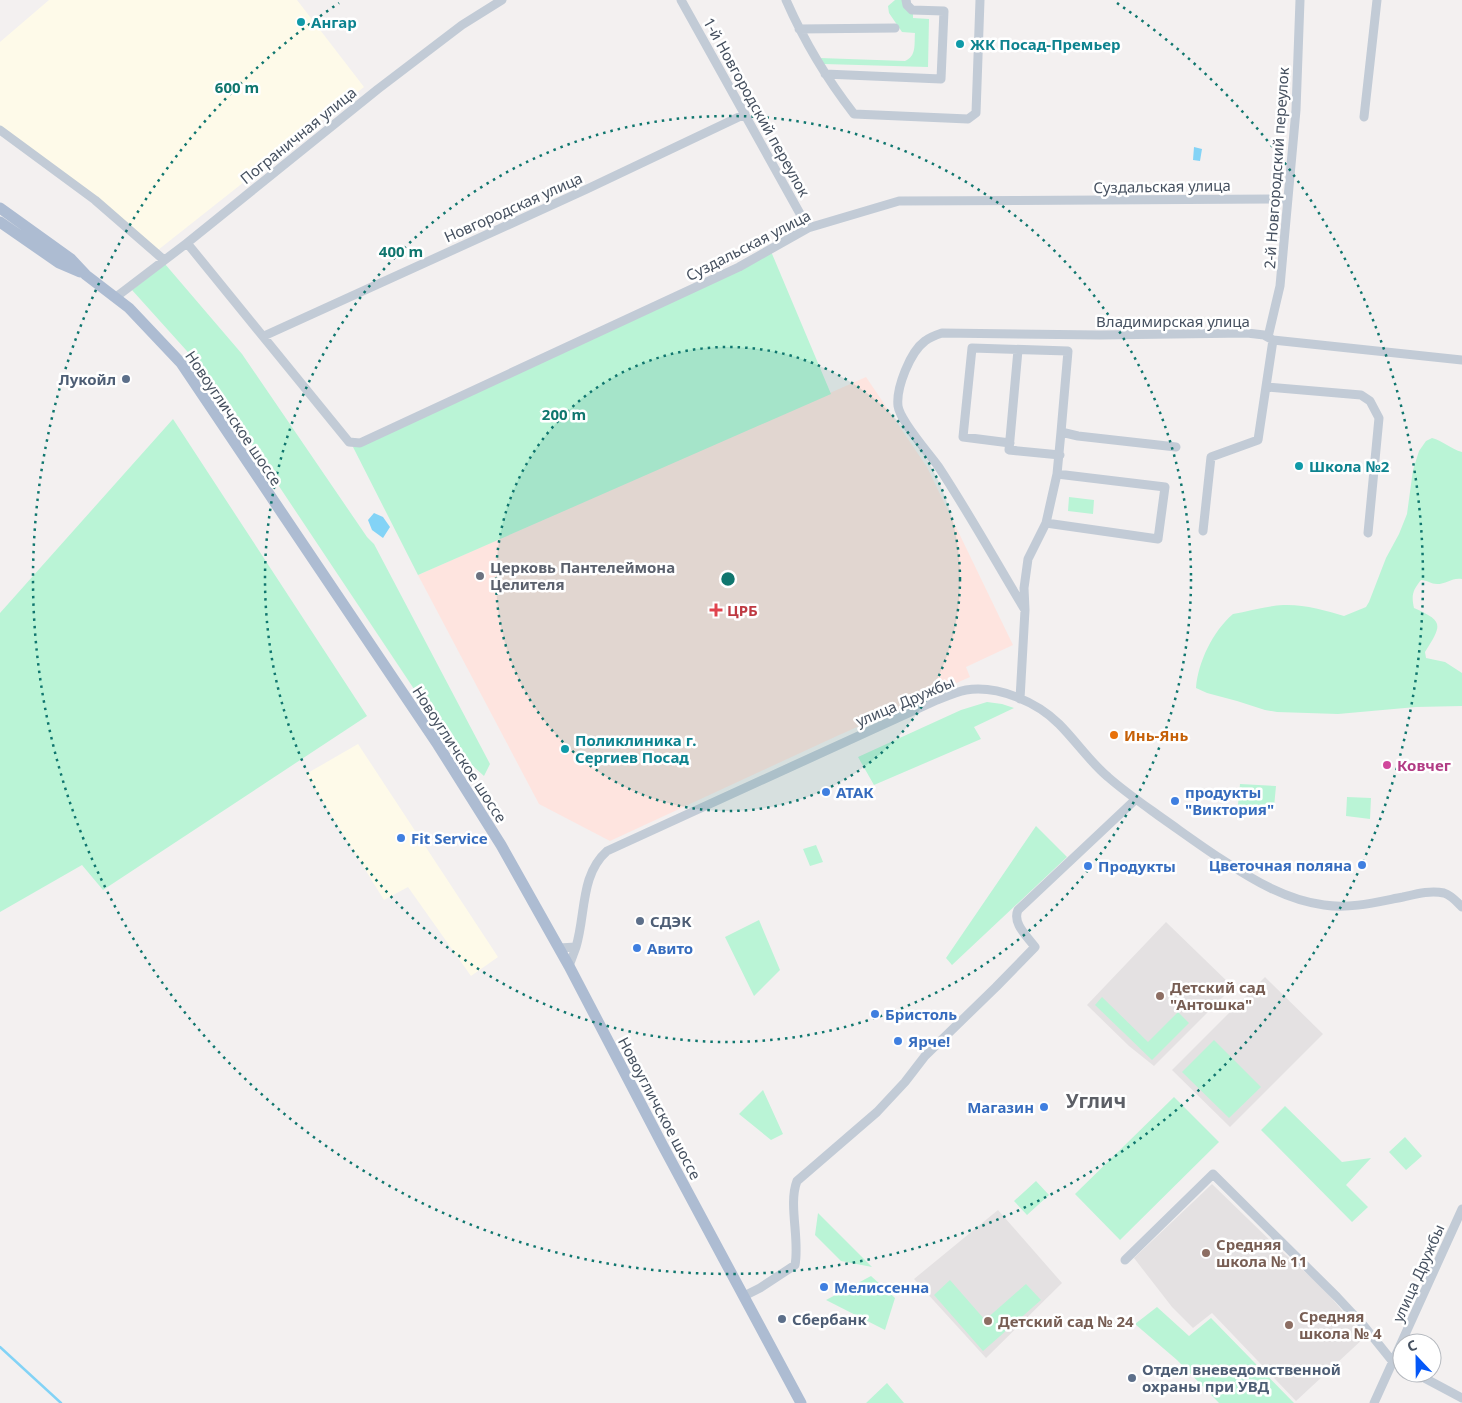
<svg xmlns="http://www.w3.org/2000/svg" width="1462" height="1403" font-family="'Noto Sans',sans-serif">
<style>
.commercial{fill:#fefae9}
.education{fill:#e4e1e2}
.medical{fill:#fee4df}
.green{fill:#baf4d6}
.water{fill:#83d3f6}
.lines{fill:none;stroke-linecap:round;stroke-linejoin:round}
.stream{stroke:#83d3f6;stroke-width:2.5}
.minor{stroke:#c2cbd6;stroke-width:9}
.major{stroke:#adbcd2;stroke-width:11}
.ring{fill:none;stroke:#0f766e;stroke-width:2.5;stroke-dasharray:2.5 5}
.culture-dot{fill:#0f9aa8;stroke:#fff;stroke-width:2}
.service-dot{fill:#5c6f8a;stroke:#fff;stroke-width:2}
.worship-dot{fill:#6b7280;stroke:#fff;stroke-width:2}
.health-dot{fill:#e0444e;stroke:#fff;stroke-width:2}
.food-dot{fill:#e8710a;stroke:#fff;stroke-width:2}
.hotel-dot{fill:#d1479c;stroke:#fff;stroke-width:2}
.shop-dot{fill:#3f7fe0;stroke:#fff;stroke-width:2}
.education-dot{fill:#8d6e63;stroke:#fff;stroke-width:2}
.labels{text-anchor:middle;dominant-baseline:central;stroke-width:5;stroke-linejoin:round;paint-order:stroke}
.culture-label{font-size:15px;font-weight:bold;fill:#0d838f;stroke:#fff;text-anchor:start}
.street-label{font-size:15px;fill:#465160;stroke:#fff}
.service-label{font-size:15px;font-weight:bold;fill:#4e5e75;stroke:#fff;text-anchor:start}
.worship-label{font-size:15px;font-weight:bold;fill:#5b616d;stroke:#fff;text-anchor:start}
.health-label{font-size:15px;font-weight:bold;fill:#be3a42;stroke:#fff;text-anchor:start}
.food-label{font-size:15px;font-weight:bold;fill:#c56008;stroke:#fff;text-anchor:start}
.hotel-label{font-size:15px;font-weight:bold;fill:#b23c85;stroke:#fff;text-anchor:start}
.shop-label{font-size:15px;font-weight:bold;fill:#366cbe;stroke:#fff;text-anchor:start}
.education-label{font-size:15px;font-weight:bold;fill:#785e54;stroke:#fff;text-anchor:start}
.district-label{font-size:20px;font-weight:bold;fill:#5c5f66;stroke:#fff}
.centre{fill:#0f766e;stroke:#fff;stroke-width:2.5}
.ring-label{font-size:15px;text-anchor:middle;font-weight:bold;fill:#0f766e;stroke:#fff;stroke-width:5;stroke-linejoin:round;paint-order:stroke}
</style>
<rect width="100%" height="100%" fill="#f3f0f0"/>
<path class="commercial" d="M49 0H297L364 87 158 250 0 128V42Z
M358 744 498 957 471 976 408 887 384 900 306 774Z"/>
<path class="education" d="M1166 922 1233 987 1154 1066 1129 1046 1087 1005Z
M1265 977 1323 1034 1230 1127 1172 1070Z
M1212 1184 1278 1248 1322 1287 1365 1337 1296 1401 1212 1313 1193 1328 1172 1307 1134 1258Z
M998 1210 1062 1283 986 1358 914 1279Z"/>
<path class="medical" d="M866 377 927 467 1013 645 966 667 970 677 837 736 610 841 539 804 418 575Z"/>
<path class="green" d="M895 0H906L913 13V18L929 19 928 67 824 64 820 58 905 61C917 56 914 44 915 33L902 32 889 13 888 6Z
M770 249 831 394 418 575 353 447Z
M165 264 242 354 367 537 374 544 490 764 484 776 461 755 426 707 195 360 132 290Z
M173 419 367 716 103 890 82 865 0 912V613Z
M1432 438C1443 441 1451 449 1462 452V579C1453 577 1446 584 1437 584 1431 584 1427 580 1421 580 1413 590 1411 595 1414 608 1443 621 1443 624 1425 652L1426 658 1445 662 1462 673V706L1416 707 1338 714 1277 712 1265 710 1237 701 1207 693 1196 688C1198 662 1213 631 1233 614 1249 611 1266 606 1283 605 1303 604 1325 610 1344 616L1366 607 1369 602 1386 558 1399 534 1407 514 1413 470 1419 451 1426 441Z
M1069 497 1094 500 1093 514 1068 511Z
M987 702 1002 704 1014 708 974 727 981 739 874 785 858 757 961 710Z
M1240 784 1276 786 1274 807 1238 805Z
M1347 797 1371 798 1370 819 1346 816Z
M1036 826 1067 857 952 965 946 958Z
M816 845 823 862 810 866 803 849Z
M759 920 780 970 754 996 725 937Z
M1102 997 1148 1042 1178 1012 1189 1023 1152 1060 1095 1005Z
M1214 1040 1261 1087 1229 1118 1182 1072Z
M763 1090 783 1134 771 1140 739 1114Z
M1174 1097 1219 1142 1120 1240 1075 1194Z
M1285 1106 1342 1162 1371 1158 1346 1185 1368 1207 1352 1222 1261 1130Z
M1405 1137 1422 1156 1406 1170 1389 1152Z
M1036 1181 1049 1195 1027 1215 1014 1201Z
M818 1213 872 1267 841 1261 815 1235Z
M871 1276 895 1298 885 1330 826 1300Z
M950 1280 985 1320 1026 1284 1041 1300 983 1351 934 1295Z
M1157 1307 1189 1336 1211 1318 1294 1403H1219L1177 1360 1135 1324Z
M887 1383 904 1403H866Z"/>
<path class="water" d="M1194 147 1202 149 1200 161 1193 160Z
M374 513 383 517 390 527 383 538 372 530 368 520Z"/>
<g class="lines">
<path class="stream" d="M0 1347 61 1403"/>
<path class="minor" d="M681 0 808 228
M786 0C804 41 826 78 854 114L968 119 976 113 980 0
M799 29 895 28
M825 74 941 79 944 11 912 10 907 5 906 0
M1364 117 1377 0
M0 130 95 200 164 260
M187 243 349 442 360 443 739 267 808 228 899 201 1288 199
M116 297 187 243 378 89 462 25 502 0
M264 336 587 189 745 114
M1268 337 1280 286 1296 110 1300 0
M1018 350 1009 450 1060 455
M1266 387 1361 395 1370 401 1379 418 1368 533
M1010 443 963 437 972 348 1068 351 1061 432
M1046 523 1158 539 1165 487 1057 474
M1203 531 1211 457 1258 440 1273 340
M1025 610C996 562 969 513 938 466 928 452 900 421 898 406 896 388 910 352 925 341 930 337 936 335 942 333L1100 335 1247 333 1264 335 1273 340 1462 360
M1020 699 1025 610 1024 588 1028 559 1046 523 1057 474 1061 432 1078 436 1176 447
M559 948 576 947C586 914 580 875 607 851L937 700C947 696 956 692 966 690 998 685 1037 702 1059 724 1076 741 1090 762 1108 777 1125 792 1144 805 1162 818 1182 832 1201 846 1221 859 1253 880 1286 900 1324 905 1351 909 1377 902 1403 897 1416 894 1430 890 1444 893 1451 895 1457 902 1462 907
M569 966 576 947
M1125 1260 1213 1174 1337 1297 1364 1326 1393 1362 1402 1366
M744 1296 760 1288 795 1265C800 1239 788 1204 797 1181L877 1112 905 1082 925 1056 996 987 1035 947C1027 936 1012 923 1018 910L1136 799
M1415 1373 1462 1398
M1374 1403 1462 1209"/>
<path class="major" d="M0 208 71 259 86 275 129 308 181 363 438 745 501 845 569 966 663 1146 801 1403
M0 222 59 263 80 272"/>
</g>
<circle cx="728" cy="579" r="232" fill="#0f766e" fill-opacity=".12"/>
<g class="ring">
<circle cx="728" cy="579" r="232"/>
<circle cx="728" cy="579" r="463"/>
<path d="M1117 3A695 695 0 1 1 339 3"/>
</g>
<g class="culture-dot">
<circle cx="301" cy="22" r="5"/>
<circle cx="960" cy="44" r="5"/>
<circle cx="1299" cy="466" r="5"/>
<circle cx="565" cy="749" r="5"/>
</g>
<g class="service-dot">
<circle cx="126" cy="379" r="5"/>
<circle cx="640" cy="921" r="5"/>
<circle cx="782" cy="1319" r="5"/>
<circle cx="1132" cy="1378" r="5"/>
</g>
<circle class="worship-dot" cx="480" cy="576" r="5"/>
<path class="health-dot" d="M713.5 602.5h5v5h5v5h-5v5h-5v-5h-5v-5h5z"/>
<circle class="food-dot" cx="1114" cy="735" r="5"/>
<circle class="hotel-dot" cx="1387" cy="765" r="5"/>
<g class="shop-dot">
<circle cx="826" cy="792" r="5"/>
<circle cx="1175" cy="801" r="5"/>
<circle cx="401" cy="838" r="5"/>
<circle cx="1362" cy="865" r="5"/>
<circle cx="1088" cy="866" r="5"/>
<circle cx="637" cy="948" r="5"/>
<circle cx="875" cy="1014" r="5"/>
<circle cx="898" cy="1041" r="5"/>
<circle cx="1044" cy="1107" r="5"/>
<circle cx="824" cy="1287" r="5"/>
</g>
<g class="education-dot">
<circle cx="1160" cy="996" r="5"/>
<circle cx="1206" cy="1253" r="5"/>
<circle cx="988" cy="1321" r="5"/>
<circle cx="1289" cy="1325" r="5"/>
</g>
<g class="labels">
<g class="culture-label">
<text x="311" y="22">Ангар</text>
<text x="970" y="44">ЖК Посад-Премьер</text>
<text x="1309" y="466">Школа №2</text>
<text x="575" y="740">Поликлиника г.<tspan x="575" dy="17">Сергиев Посад</tspan></text>
</g>
<g class="street-label">
<text transform="translate(757 107) rotate(61)">1-й Новгородский переулок</text>
<text transform="translate(298 135) rotate(-39)">Пограничная улица</text>
<text transform="translate(1276 168) rotate(-86)">2-й Новгородский переулок</text>
<text transform="translate(1162 186) rotate(-1)">Суздальская улица</text>
<text transform="translate(513 207) rotate(-24)">Новгородская улица</text>
<text transform="translate(748 245) rotate(-27)">Суздальская улица</text>
<text x="1173" y="321">Владимирская улица</text>
<text transform="translate(234 418) rotate(56)">Новоугличское шоссе</text>
<text transform="translate(905 701) rotate(-23)">улица Дружбы</text>
<text transform="translate(460 754) rotate(57)">Новоугличское шоссе</text>
<text transform="translate(660 1108) rotate(62)">Новоугличское шоссе</text>
<text transform="translate(1418 1273) rotate(-66)">улица Дружбы</text>
</g>
<g class="service-label">
<text x="116" y="379" text-anchor="end">Лукойл</text>
<text x="650" y="921">СДЭК</text>
<text x="792" y="1319">Сбербанк</text>
<text x="1142" y="1369">Отдел вневедомственной<tspan x="1142" dy="17">охраны при УВД</tspan></text>
</g>
<g class="worship-label">
<text x="490" y="567">Церковь Пантелеймона<tspan x="490" dy="17">Целителя</tspan></text>
</g>
<g class="health-label">
<text x="727" y="610">ЦРБ</text>
</g>
<g class="food-label">
<text x="1124" y="735">Инь-Янь</text>
</g>
<g class="hotel-label">
<text x="1397" y="765">Ковчег</text>
</g>
<g class="shop-label">
<text x="836" y="792">АТАК</text>
<text x="1185" y="792">продукты<tspan x="1185" dy="17">"Виктория"</tspan></text>
<text x="411" y="838">Fit Service</text>
<text x="1352" y="865" text-anchor="end">Цветочная поляна</text>
<text x="1098" y="866">Продукты</text>
<text x="647" y="948">Авито</text>
<text x="885" y="1014">Бристоль</text>
<text x="908" y="1041">Ярче!</text>
<text x="1034" y="1107" text-anchor="end">Магазин</text>
<text x="834" y="1287">Мелиссенна</text>
</g>
<g class="education-label">
<text x="1170" y="987">Детский сад<tspan x="1170" dy="17">"Антошка"</tspan></text>
<text x="1216" y="1244">Средняя<tspan x="1216" dy="17">школа № 11</tspan></text>
<text x="1299" y="1316">Средняя<tspan x="1299" dy="17">школа № 4</tspan></text>
<text x="998" y="1321">Детский сад № 24</text>
</g>
<g class="district-label">
<text x="1096" y="1100">Углич</text>
</g>
</g>
<circle cx="728" cy="579" r="8" class="centre"/>
<g class="ring-label">
<text x="237" y="93">600 m</text>
<text x="401" y="257">400 m</text>
<text x="564" y="420">200 m</text>
</g>
<g transform="translate(1417 1358) rotate(338)"><circle r="24" fill="#ffffff" stroke="#b5b9bf"/>
<path d="M0-4L9 19L0 12L-9 19Z" fill="#0558f8"/>
<text y="-8" font-size="14" font-weight="bold" text-anchor="middle" fill="#465160">С</text>
</g>
</svg>
